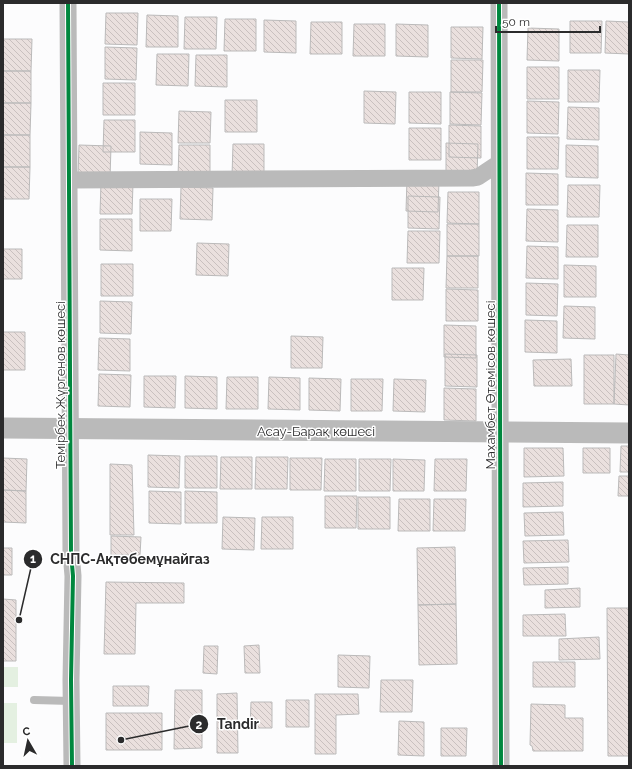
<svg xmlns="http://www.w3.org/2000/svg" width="632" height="769" font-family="Raleway,sans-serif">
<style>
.grass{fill:#e4f0e1}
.building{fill:url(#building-back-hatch);stroke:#bbbaba}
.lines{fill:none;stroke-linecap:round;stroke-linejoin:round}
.service{stroke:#bababa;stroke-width:8}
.minor{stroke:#bababa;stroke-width:17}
.tertiary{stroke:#bababa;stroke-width:21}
.cycleway-casing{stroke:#fff;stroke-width:6}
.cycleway{stroke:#00873e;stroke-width:4}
.labels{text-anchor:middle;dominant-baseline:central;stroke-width:3;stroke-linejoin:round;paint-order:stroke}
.street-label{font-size:13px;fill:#2b2b2c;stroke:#fff}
.leader{fill:none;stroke:#2b2b2c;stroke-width:1.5}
.callout-dot{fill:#2b2b2c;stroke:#fff;stroke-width:1.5}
.mark-label{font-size:12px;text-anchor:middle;font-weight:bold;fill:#fff}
.callout-label{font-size:14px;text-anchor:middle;font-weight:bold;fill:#2b2b2c;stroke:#fff;stroke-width:3;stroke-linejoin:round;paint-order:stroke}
</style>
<defs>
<pattern id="building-back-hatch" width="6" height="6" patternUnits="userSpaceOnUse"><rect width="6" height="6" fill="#eae0de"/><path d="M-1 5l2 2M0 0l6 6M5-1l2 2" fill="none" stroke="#c9c0bf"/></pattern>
</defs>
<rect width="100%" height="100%" fill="#fcfcfd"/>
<path class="grass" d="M3 667H18V687H3Z
M3 703H17V743H3Z"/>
<path class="building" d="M106 13H138L137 45 105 44Z
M147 15 178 16V47H146Z
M185 17H217L216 49H184Z
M225 19H256V51H224Z
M264 20 296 21V53L264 52Z
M570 21H602L601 53H570Z
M606 21 629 22V54L605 53Z
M311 22H342V54H310Z
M354 24H385V56H353Z
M396 24 428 25V57L396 56Z
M451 27H483L482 59 451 58Z
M528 28 559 29V61L527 60Z
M3 39H32L31 71H3Z
M105 47 137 48 136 80 105 79Z
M157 54H189L188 86 156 85Z
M196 55H227V87L195 86Z
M451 60H483L482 92H451Z
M527 67H559V99H527Z
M568 70H600L599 102H568Z
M3 71H31V103H3Z
M103 83H135V115H103Z
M364 91 396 92 395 124 364 123Z
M409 92H441V124L409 123Z
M450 92 482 93 481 125 450 124Z
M225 100H257V132H225Z
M527 101 559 102 558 134 527 133Z
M3 103H31L30 135H3Z
M568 107 599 108V140L567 139Z
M179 111 211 112 210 143H178Z
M104 120H135V152H103Z
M449 125 481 126V158L449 157Z
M409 128H441V160H409Z
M140 132 172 133V165L140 164Z
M3 135H30V167H3Z
M527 137H559L558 169H527Z
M446 143 478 144 477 175H446Z
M233 144H264V176H232Z
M79 145 111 146 110 178 78 177Z
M179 145H210V177H178Z
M566 145 598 146V178L566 177Z
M3 167H30L29 199H3Z
M526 173 558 174V205H526Z
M407 179 439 180 438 212 406 211Z
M101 182 133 183 132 214H100Z
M568 185H600L599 217H567Z
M181 187 213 188 212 220 180 219Z
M448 192H479V224L447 223Z
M408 196 440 197 439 229 408 228Z
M140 199H172L171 231H140Z
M527 209 558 210V242L526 241Z
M100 219H132V251L100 250Z
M447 224H479V256H447Z
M567 225H598V257H566Z
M408 231H440L439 263H407Z
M197 243 229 244 228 276 196 275Z
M527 246 558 247V279L526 278Z
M3 249H22V279H3Z
M447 256H478V288H446Z
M101 264H133V296H101Z
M564 265 596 266V297H564Z
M392 268H424L423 300H392Z
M526 283 558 284 557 316 526 315Z
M446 289 478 290V321H446Z
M100 301 132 302 131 334 100 333Z
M564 306 595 307V339L563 338Z
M525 320 557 321V353L525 352Z
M444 325 476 326V358L444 357Z
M3 332H25V370H3Z
M291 336 323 337 322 368H291Z
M99 338 130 339V371L98 370Z
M445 354 477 355V387L445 386Z
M616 354 629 355V405L614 404Z
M584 355H614V404H584Z
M571 359 572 386H534L533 360Z
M99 374 131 375 130 407 98 406Z
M144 376H176L175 408 144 407Z
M185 376 217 377V409L185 408Z
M227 377H258V409H226Z
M269 377 300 378V410L268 409Z
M309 378 341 379 340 411 309 410Z
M351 379H383L382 411H351Z
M394 379 426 380 425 412 393 411Z
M444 388 476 389V421L444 420Z
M621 446H629V472H620Z
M524 448H563L564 476 524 477Z
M583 448H610V473H583Z
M148 455 180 456 179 488 148 487Z
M185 456H217V488H185Z
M221 457H252V489H220Z
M256 457H288L287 489H255Z
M3 458 27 459 26 491 3 490Z
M290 458H322L321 490H290Z
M325 459H356V491H324Z
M359 459H391L390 491H359Z
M393 459 425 460 424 491H393Z
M435 459H467L466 491H434Z
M110 464 132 465 134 535H110Z
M619 476H629V496H618Z
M563 482V506L523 507V483Z
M3 490 26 491V523L3 522Z
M149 491 181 492V524L149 523Z
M185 491 217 492V523H185Z
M325 496H357L356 528H325Z
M358 497H390V529H358Z
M399 499H430V531H398Z
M434 499H466L465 531H433Z
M563 512 564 535 525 536 524 513Z
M223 517 255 518 254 550 222 549Z
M262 517H293V549H261Z
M111 536 141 537 140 555H111Z
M568 540 569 562 524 563 523 541Z
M455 547 456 604 418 605 417 548Z
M3 548H12V575H3Z
M568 567V584L524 585 523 568Z
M106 582 184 583V603H136L135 654H104Z
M580 588V607L545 608V590Z
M3 599 16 600V661H3Z
M456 604 457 664 419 665 418 605Z
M607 608H629V756H608Z
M565 614 566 636H523V615Z
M599 637 600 659 559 660V639Z
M259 645 260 673H245L244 646Z
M204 646H218L217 674 203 673Z
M338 655 370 656 369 688 338 687Z
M533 662H575V687H533Z
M381 680H413L412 712H380Z
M113 686H149L148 706H113Z
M175 690H202V748L174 749Z
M237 693 238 753H217V694Z
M315 694H358L359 714 336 715V754H315Z
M286 700H309V727H286Z
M251 702H272V728H250Z
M531 704 565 705V718H583V751H533L532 746 530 745Z
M106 713H162V750H106Z
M399 721 424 722V756L398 755Z
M441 728H467L466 756H441Z"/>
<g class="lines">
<path class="service" d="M34 700 71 701"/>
<path class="minor" d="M68 3 71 553 73 576 71 680 72 766
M499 3 501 766
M70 180 472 178 478 177 499 163"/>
<path class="tertiary" d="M3 428 629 433"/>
<defs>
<path id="cycleway" d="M68 3 71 553 73 576 71 680 72 766
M499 3 501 766"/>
</defs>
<use href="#cycleway" class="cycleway-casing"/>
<use href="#cycleway" class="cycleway"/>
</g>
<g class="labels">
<g class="street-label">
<text transform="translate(60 385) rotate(-90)">Темірбек Жүргенов көшесі</text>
<text transform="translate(490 385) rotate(-90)">Махамбет Өтемісов көшесі</text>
<text x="316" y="431">Асау-Барақ көшесі</text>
</g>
</g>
<path class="leader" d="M19 620L33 559M121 740L199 724"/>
<g class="callout-dot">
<circle cx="19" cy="620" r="4"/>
<circle cx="121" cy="740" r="4"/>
<circle cx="33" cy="559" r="10"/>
<circle cx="199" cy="724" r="10"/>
</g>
<g class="mark-label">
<text x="33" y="563">1</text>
<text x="199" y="729">2</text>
</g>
<g class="callout-label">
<text x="130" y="564">СНПС-Ақтөбемұнайгаз</text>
<text x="238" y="729">Tandir</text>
</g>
<rect width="632" height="769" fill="none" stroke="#2b2b2c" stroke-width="8"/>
<g transform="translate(28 741) rotate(351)" stroke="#ffffff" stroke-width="3" paint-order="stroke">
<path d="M0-3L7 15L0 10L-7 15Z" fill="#2b2b2c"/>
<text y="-6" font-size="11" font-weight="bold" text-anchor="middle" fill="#2b2b2c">С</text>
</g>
<path d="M496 26v6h104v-6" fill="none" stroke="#2b2b2c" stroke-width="2"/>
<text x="502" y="26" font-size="12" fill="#2b2b2c" stroke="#ffffff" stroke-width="3" paint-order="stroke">50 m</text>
</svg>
